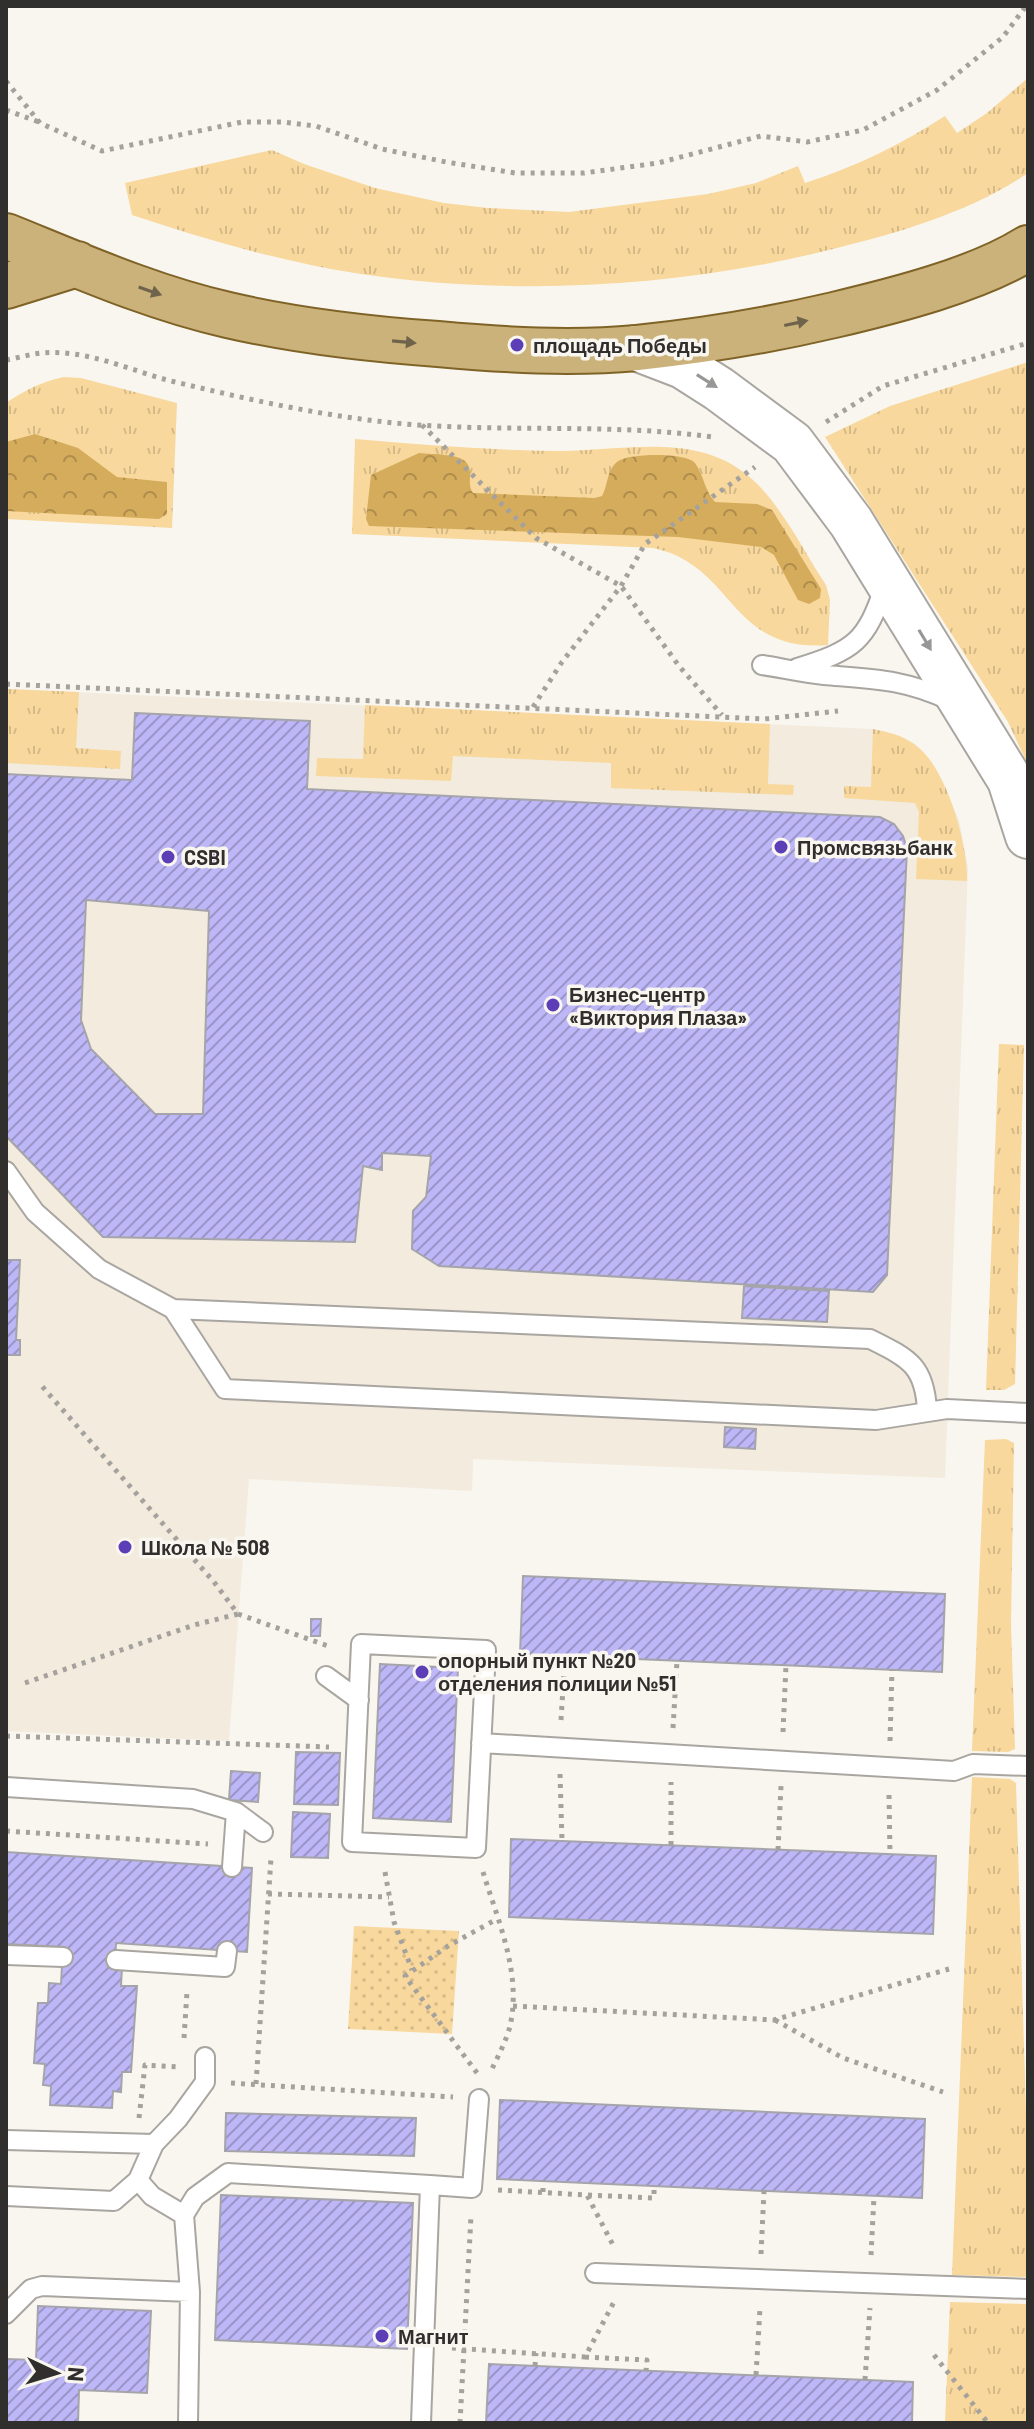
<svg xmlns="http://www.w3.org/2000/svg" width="1034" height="2429" font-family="Barlow,sans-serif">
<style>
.built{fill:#f2ebde}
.grass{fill:url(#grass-tufts)}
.forest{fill:url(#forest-crowns)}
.park{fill:url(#park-dots)}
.building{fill:url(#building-hatch);stroke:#a5a4aa;stroke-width:2;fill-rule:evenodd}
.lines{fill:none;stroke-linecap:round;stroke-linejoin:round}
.service-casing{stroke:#a9a5a0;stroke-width:22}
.secondary-casing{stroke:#a9a5a0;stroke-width:48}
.primary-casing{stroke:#7f6326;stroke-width:48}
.path{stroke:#a5a29e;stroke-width:5;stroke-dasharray:4 6;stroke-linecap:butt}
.service{stroke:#fff;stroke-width:18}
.secondary{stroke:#fff;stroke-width:44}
.primary{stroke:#cbb27a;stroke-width:44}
.oneway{fill:#6f634c}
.oneway2{fill:#989796}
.poi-dot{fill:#5c3fb7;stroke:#f9f6f0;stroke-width:3}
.labels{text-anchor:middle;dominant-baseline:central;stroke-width:7;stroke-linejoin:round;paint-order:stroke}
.poi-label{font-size:20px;font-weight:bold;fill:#312f2d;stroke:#f9f6f0;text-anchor:start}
</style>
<defs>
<pattern id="grass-tufts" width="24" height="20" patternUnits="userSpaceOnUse" patternTransform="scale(2)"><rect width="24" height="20" fill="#f8d89c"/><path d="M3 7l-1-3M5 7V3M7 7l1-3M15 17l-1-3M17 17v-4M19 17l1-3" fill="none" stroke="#d5ba87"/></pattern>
<pattern id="forest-crowns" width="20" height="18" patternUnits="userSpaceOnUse" patternTransform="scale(2)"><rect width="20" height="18" fill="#d5ac5b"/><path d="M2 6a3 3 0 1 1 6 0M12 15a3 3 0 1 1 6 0" fill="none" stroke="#ad8c4c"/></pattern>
<pattern id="park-dots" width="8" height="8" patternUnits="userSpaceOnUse" patternTransform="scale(2)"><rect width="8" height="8" fill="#f8d89c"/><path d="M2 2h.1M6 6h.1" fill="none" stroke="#d5ba87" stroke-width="1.8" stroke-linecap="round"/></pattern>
<pattern id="building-hatch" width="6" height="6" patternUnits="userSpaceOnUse" patternTransform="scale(2)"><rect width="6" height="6" fill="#bdb7f7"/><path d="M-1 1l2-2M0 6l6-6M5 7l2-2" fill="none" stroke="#9a95c8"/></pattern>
</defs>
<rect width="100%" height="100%" fill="#f9f6f0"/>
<path class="built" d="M6 689 873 729 894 734 915 744 930 762 948 796 959 820 968 867 945 1478 473 1459 472 1491 249 1479 229 1741 6 1731Z"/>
<path class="grass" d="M1028 78V173C972 211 902 232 837 248 685 287 516 297 361 274 283 262 207 240 132 215L125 183 272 150 304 164 375 188 444 203 488 208 569 212 708 194 756 183 798 166 805 183C855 167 900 145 945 116L957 133 987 113Z
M1028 362V765L1008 722 825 437 890 406Z
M64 377 81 378 177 403 172 528 6 519V403C25 390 41 382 64 377Z
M355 439C421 445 488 450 555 451 615 452 687 433 739 469 776 493 802 549 826 585L830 600 828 645C729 653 735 565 653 548L352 534Z
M6 689 79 692 76 748 121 751 120 769 6 763Z
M365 705 770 724 768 784 794 785 793 795 611 788V763L453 756 451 781 316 776 317 758 363 759Z
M873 729C887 732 902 735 914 744 946 765 968 844 967 881L916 879 919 812 915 803 844 798V786L871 787Z
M999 1044 1024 1045 1015 1384 1004 1390H986Z
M1006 1439 1014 1443 1011 1624 1015 1749 1008 1752 972 1751 985 1440Z
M972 1777 1010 1779 1016 1783 1028 2178V2275L1025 2277 952 2275Z
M950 2302 1028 2304V2423H945Z"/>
<path class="forest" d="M35 434 78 448 117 477 167 482V514L159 519 6 511V442Z
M419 453C432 455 465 452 469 467 472 477 467 484 473 493L595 498 602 496C608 485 607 470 617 462 627 453 686 452 695 463 704 475 704 490 715 502L757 504 772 510 821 589 820 598 809 604 798 600 774 555 761 547 678 537 369 526 366 519 371 475Z"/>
<path class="park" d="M354 1926 459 1931 452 2034 348 2029Z"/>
<path class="building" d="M135 713 310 721 307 789 880 817 894 824 903 836 907 849 887 1275 873 1292 439 1266 412 1249 413 1211 426 1197 431 1156 382 1153V1170L363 1166 355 1242 103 1237 6 1136V774L132 780ZM86 900 209 911 203 1114H155L91 1049 81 1020Z
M6 1260H20L16 1340H20V1355H6Z
M744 1286 829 1291 827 1322 742 1318Z
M725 1427 756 1429 755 1449 724 1447Z
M523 1576 945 1594 942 1672 520 1654Z
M311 1619H321L320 1636H311Z
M380 1664 458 1668 451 1822 373 1818Z
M296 1752 340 1753 338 1805 294 1804Z
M231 1771 260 1773 258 1802 229 1800Z
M293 1812 330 1814 328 1858 291 1857Z
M511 1839 936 1856 933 1934 509 1917Z
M6 1852 252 1868 247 1952 116 1943 115 1966 122 1967 121 1986H137L131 2072H122L121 2092 113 2091 112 2108 50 2105 51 2086 43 2085 45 2064 34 2063 38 2003H48L49 1983 61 1984 63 1947 6 1944Z
M500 2100 925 2119 922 2198 497 2179Z
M226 2113 416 2118 414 2156 225 2151Z
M221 2195 413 2203 407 2349 215 2340Z
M38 2306 151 2311 147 2393 79 2390 78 2423H6V2359L36 2360Z
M489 2364 913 2382 912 2423H486Z"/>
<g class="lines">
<defs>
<path id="service" d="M762 665C782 668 803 673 824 675 873 679 905 679 951 701
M797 668C855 650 866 642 885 585
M6 1171 35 1212 99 1269 173 1309 225 1389 876 1420 947 1409 1028 1413
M173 1309 870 1339C908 1358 925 1365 927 1411
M361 1644 486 1650 476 1848 352 1842Z
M326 1676 359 1700
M481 1743 954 1771 973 1764 1028 1766
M6 1787 193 1799 236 1812 263 1832
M232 1867 236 1812
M6 1955 63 1957
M116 1960 225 1967 227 1951
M6 2140 154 2144
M138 2180 152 2196 184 2215
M430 2185 472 2188 479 2099
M6 2196 114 2201 138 2180 154 2144 178 2119 205 2082V2057
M595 2273 1028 2289
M6 2314 31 2289 42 2286 190 2292
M188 2423 190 2292 184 2215 195 2197 228 2173 430 2185 421 2423"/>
<path id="secondary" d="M636 348 683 366 719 389 792 443 851 522 1010 780 1028 836"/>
<path id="primary" d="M6 236C78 265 152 298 228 315 297 331 367 339 438 344 504 350 571 354 637 348 703 341 770 330 834 315 893 301 977 280 1028 248
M6 286 77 264"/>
</defs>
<use href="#service" class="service-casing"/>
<use href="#secondary" class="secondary-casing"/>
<use href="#primary" class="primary-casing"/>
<path class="path" d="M6 81 40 123 102 151 242 122H282L316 126 382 149 446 162 515 173H584L658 163 761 136 807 142 863 130 937 90 1003 37 1026 6
M6 110 39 122
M6 360C18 358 30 354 42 353 86 349 129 370 171 381 242 398 313 414 385 422 494 434 604 422 712 437
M826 422 883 386 1028 343
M422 425 536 538 621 586 679 666 722 715
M6 684 764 719 838 711
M533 707 562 662 621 586 645 544 755 467
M238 1614 328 1646
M25 1683 194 1625 238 1614 214 1582 40 1384
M561 1720 565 1656
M673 1728 677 1661
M783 1732 786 1665
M6 1736 329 1747
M890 1741 892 1670
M560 1774 562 1841
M889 1795 890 1854
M6 1831 208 1844
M671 1845V1782
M778 1850 781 1786
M385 1872 394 1922 412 1970
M483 1872C498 1921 522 1974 510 2026 506 2042 497 2058 490 2073
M268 1894 389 1897
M513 2006 774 2020 949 1969
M775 2020 843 2058 943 2092
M184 2038 187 1992
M477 2073 405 1976 448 1946 497 1919
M231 2083 453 2097
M256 2084 271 1858
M139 2118 145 2065 178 2067
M498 2190 587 2195 613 2245
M543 2192V2181
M588 2195 654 2198V2186
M761 2254 764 2191
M871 2255 874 2196
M452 2348 585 2357 615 2300
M934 2355 988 2423
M585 2357 647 2360 646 2371
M535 2366 536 2353
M756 2375 760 2308
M865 2380 870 2308
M460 2423 471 2216"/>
<use href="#service" class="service"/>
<use href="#secondary" class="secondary"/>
<use href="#primary" class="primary"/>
</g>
<defs><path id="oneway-solid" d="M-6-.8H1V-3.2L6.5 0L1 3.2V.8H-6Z" transform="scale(2)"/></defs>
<g class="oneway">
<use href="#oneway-solid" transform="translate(150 291) rotate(19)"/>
<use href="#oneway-solid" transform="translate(796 323) rotate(-12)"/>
<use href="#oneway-solid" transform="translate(404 342) rotate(5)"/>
</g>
<g class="oneway2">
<use href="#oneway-solid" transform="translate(707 381) rotate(32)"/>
<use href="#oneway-solid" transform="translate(925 640) rotate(59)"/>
</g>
<g class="poi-dot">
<circle cx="517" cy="345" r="8"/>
<circle cx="781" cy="847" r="8"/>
<circle cx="168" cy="857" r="8"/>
<circle cx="553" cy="1005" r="8"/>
<circle cx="125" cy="1547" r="8"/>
<circle cx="422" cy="1672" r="8"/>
<circle cx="382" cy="2336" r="8"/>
</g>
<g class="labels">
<g class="poi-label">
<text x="533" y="345">площадь Победы</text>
<text x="797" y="847">Промсвязьбанк</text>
<text x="184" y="857">CSBI</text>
<text x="569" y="994">Бизнес-центр<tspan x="569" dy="23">«Виктория Плаза»</tspan></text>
<text x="141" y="1547">Школа № 508</text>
<text x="438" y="1660">опорный пункт №20<tspan x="438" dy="23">отделения полиции №51</tspan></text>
<text x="398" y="2336">Магнит</text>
</g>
</g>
<rect width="1034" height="2429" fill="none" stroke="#312f2d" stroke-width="16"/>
<g transform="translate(56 2373) rotate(94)" stroke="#f9f6f0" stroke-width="6" paint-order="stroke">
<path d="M0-6L14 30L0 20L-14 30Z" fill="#312f2d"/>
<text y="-12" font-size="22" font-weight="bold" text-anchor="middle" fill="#312f2d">N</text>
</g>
</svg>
